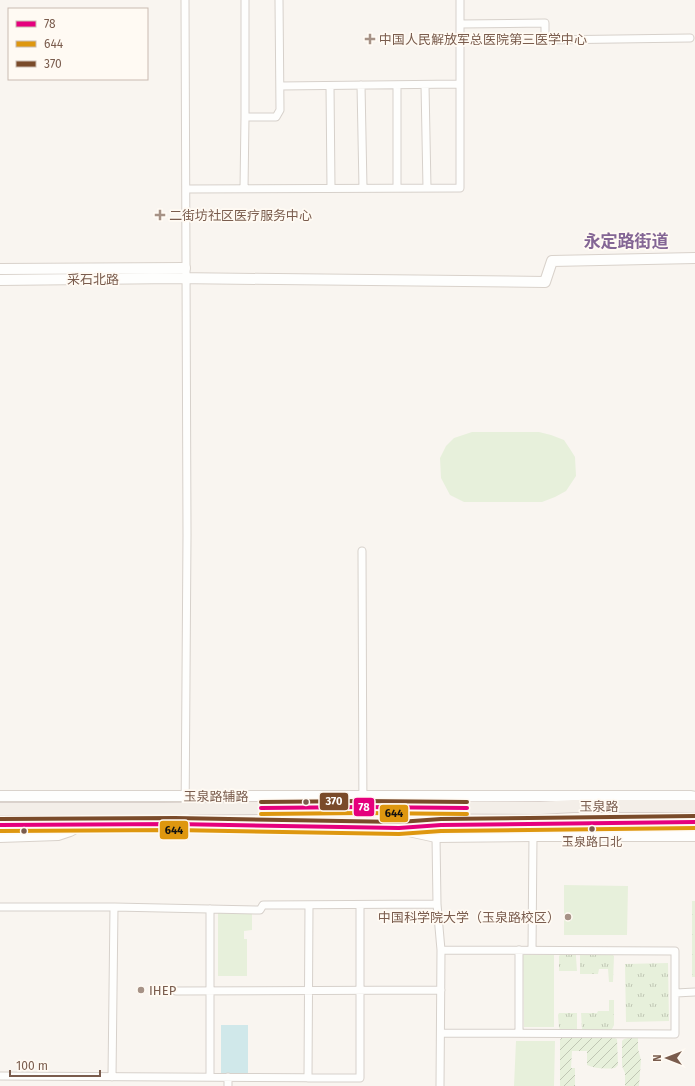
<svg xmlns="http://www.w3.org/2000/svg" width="695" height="1086" font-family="'Fira Sans','Noto Sans SC',sans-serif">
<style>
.grass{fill:url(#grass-tufts)}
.garden{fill:url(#garden-furrows)}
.pitch{fill:#e7f0db}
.water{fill:#d0e8ea}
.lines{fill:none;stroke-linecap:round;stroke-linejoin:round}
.street-casing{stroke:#d7d1cb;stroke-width:9}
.secondary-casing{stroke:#d9d2cb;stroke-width:12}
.primary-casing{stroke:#dad1cc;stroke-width:14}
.street{stroke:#fefefd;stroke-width:7}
.secondary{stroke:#fefefd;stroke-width:10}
.primary{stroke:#f3eee8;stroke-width:12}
.bus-1-casing{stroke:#fffaf3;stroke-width:7}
.bus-2-casing{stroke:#fffaf3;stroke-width:7}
.bus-3-casing{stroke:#fffaf3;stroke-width:7}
.bus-1{stroke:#e5007d;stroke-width:4}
.bus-2{stroke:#de970f;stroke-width:4}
.bus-3{stroke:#7a4b2a;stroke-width:4}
.poi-dot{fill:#a69286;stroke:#fffaf3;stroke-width:1.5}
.bus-dot{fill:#7a5c4d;stroke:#fffaf3;stroke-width:1.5}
.labels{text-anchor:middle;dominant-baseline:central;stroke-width:3.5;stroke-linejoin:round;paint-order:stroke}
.bus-label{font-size:12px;fill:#7a5c4d;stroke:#fffaf3}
.poi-label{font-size:13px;fill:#7a5c4d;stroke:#fffaf3;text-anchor:start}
.street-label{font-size:13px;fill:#7a5c4d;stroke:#fffaf3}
.district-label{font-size:17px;font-weight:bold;fill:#846695;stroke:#fffaf3}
.line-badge{stroke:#fffaf3;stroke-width:1.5}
.badge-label{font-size:11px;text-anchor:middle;font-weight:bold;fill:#fff}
.pale-badge-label{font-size:11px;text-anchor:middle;font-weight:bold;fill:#111}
</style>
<defs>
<pattern id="grass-tufts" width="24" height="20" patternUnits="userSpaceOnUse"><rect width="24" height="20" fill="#e7f0db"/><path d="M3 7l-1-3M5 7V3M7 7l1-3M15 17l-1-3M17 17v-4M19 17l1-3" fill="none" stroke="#c0c6b4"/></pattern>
<pattern id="garden-furrows" width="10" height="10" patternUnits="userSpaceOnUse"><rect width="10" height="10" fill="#e7f0db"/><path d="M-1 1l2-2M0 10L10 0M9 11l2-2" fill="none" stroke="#c0c6b4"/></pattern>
</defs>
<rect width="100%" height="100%" fill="#f9f5f0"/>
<path class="grass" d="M692 901H695V977H692Z
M574 954 576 955V957L577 971H559V956L560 955Z
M580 954H612L614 956 613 982H609L608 969H599L598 974H580Z
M668 963 669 1021 626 1022 625 964Z
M609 1000H614V1025L612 1029 610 1030H584L582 1029 581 1013H597L598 1011H609Z
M559 1013H577V1029H560L559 1028 558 1015Z"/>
<path class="garden" d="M565 1036 615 1038 617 1039 618 1065 615 1068C605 1069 596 1069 587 1065V1051H572L571 1068H575V1086H560V1040L562 1037Z
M628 1038H638V1049L641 1060 639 1086H625V1073L622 1066V1041L624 1039Z"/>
<path class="pitch" d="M472 432H539L551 435 564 440 570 449 575 457 576 476 566 491 555 497 542 502H464L450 495 441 478 440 458 446 446 454 438Z
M564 885 628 886 627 935H564Z
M252 911V930L244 931V939H247V976H218V912Z
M523 955H554V1027H524Z
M516 1041H555L554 1086H514Z"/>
<path class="water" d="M221 1025H248V1073H221Z"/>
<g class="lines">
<defs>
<path id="street" d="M185 0 187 535 185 824
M245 0V117H276L280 110 279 0
M460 24 545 23V40L690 38
M361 85 363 188
M397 85V188
M425 85 427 188
M280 86 460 84
M330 86 331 188
M186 189 460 188V0
M244 189 245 117
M362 551 363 827
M436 837 437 904 441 950 440 1086
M0 907H114
M210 909V1076
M519 950V1033
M532 950 533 836
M176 991 441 990
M676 993 695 992
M441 1033 675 1034V951L441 950
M0 1076 360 1078V905
M112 1077 114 907 260 910 263 905 437 904
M308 1078 309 905
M228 1086V1077"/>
<path id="secondary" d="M0 269 185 268
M0 280 175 278 545 282 552 261 695 258
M0 796H691L695 797
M404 830 436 837 533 836H695
M0 837 58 835 70 831 81 825"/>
<path id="primary" d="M0 809H163L363 807 540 808 573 806H695
M0 825 175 824 399 828 441 825 695 822"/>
</defs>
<use href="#street" class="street-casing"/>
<use href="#secondary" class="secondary-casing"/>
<use href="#primary" class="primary-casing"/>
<use href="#street" class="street"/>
<use href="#secondary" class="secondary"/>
<use href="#primary" class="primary"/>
<defs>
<path id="bus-1" d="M261 808 363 807 467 808
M0 825 175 824 399 828 441 825 695 822"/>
<path id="bus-2" d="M261 814 363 813 467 814
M0 831 175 830 399 834 441 831 695 828"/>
<path id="bus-3" d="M261 802 363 801 467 802
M0 819 175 818 399 822 441 819 695 816"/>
</defs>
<use href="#bus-1" class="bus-1-casing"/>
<use href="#bus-2" class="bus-2-casing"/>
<use href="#bus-3" class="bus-3-casing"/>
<use href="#bus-1" class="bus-1"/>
<use href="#bus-2" class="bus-2"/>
<use href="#bus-3" class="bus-3"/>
</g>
<g class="poi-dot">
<path d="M368 33h4v4h4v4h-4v4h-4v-4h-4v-4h4z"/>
<path d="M158 209h4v4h4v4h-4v4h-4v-4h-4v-4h4z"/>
<circle cx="568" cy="917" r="4"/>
<circle cx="141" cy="990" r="4"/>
</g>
<g class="bus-dot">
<circle cx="306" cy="802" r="3.5"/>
<circle cx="592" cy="829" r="3.5"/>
<circle cx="24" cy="831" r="3.5"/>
</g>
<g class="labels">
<g class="bus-label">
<text x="592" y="842">玉泉路口北</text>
</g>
<g class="poi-label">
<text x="379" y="39">中国人民解放军总医院第三医学中心</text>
<text x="169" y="215">二街坊社区医疗服务中心</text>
<text x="560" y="917" text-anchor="end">中国科学院大学（玉泉路校区）</text>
<text x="149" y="990">IHEP</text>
</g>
<g class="street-label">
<text x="93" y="279">采石北路</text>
<text x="216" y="796">玉泉路辅路</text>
<text x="599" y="806">玉泉路</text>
</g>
<g class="district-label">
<text x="626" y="241">永定路街道</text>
</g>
</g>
<g class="line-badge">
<rect x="319" y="792" width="30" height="19" rx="4" fill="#7a4b2a"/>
<rect x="353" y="797" width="22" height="20" rx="4" fill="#e5007d"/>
<rect x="379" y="804" width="30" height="19" rx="4" fill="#de970f"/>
<rect x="159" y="820" width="30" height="20" rx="4" fill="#de970f"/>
</g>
<g class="badge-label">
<text x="334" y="805">370</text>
<text x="364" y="811">78</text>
</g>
<g class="pale-badge-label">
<text x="394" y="817">644</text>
<text x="174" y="834">644</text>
</g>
<rect x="8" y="8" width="140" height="72" fill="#fffaf3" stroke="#cabbb1"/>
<rect x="16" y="21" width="20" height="6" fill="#e5007d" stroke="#cabbb1"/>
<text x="44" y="28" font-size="12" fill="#7a5c4d">78</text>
<rect x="16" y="41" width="20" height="6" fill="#de970f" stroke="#cabbb1"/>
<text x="44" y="48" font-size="12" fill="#7a5c4d">644</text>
<rect x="16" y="61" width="20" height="6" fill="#7a4b2a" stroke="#cabbb1"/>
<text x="44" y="68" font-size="12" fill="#7a5c4d">370</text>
<g transform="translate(667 1058) rotate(270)" stroke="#fffaf3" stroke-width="3" paint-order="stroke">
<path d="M0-3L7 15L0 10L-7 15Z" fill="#7a5c4d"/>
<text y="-6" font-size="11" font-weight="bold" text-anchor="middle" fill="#7a5c4d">N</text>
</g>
<path d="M10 1070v6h90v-6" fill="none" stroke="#7a5c4d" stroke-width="2"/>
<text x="16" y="1070" font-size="12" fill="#7a5c4d" stroke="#fffaf3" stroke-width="3" paint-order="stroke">100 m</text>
</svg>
